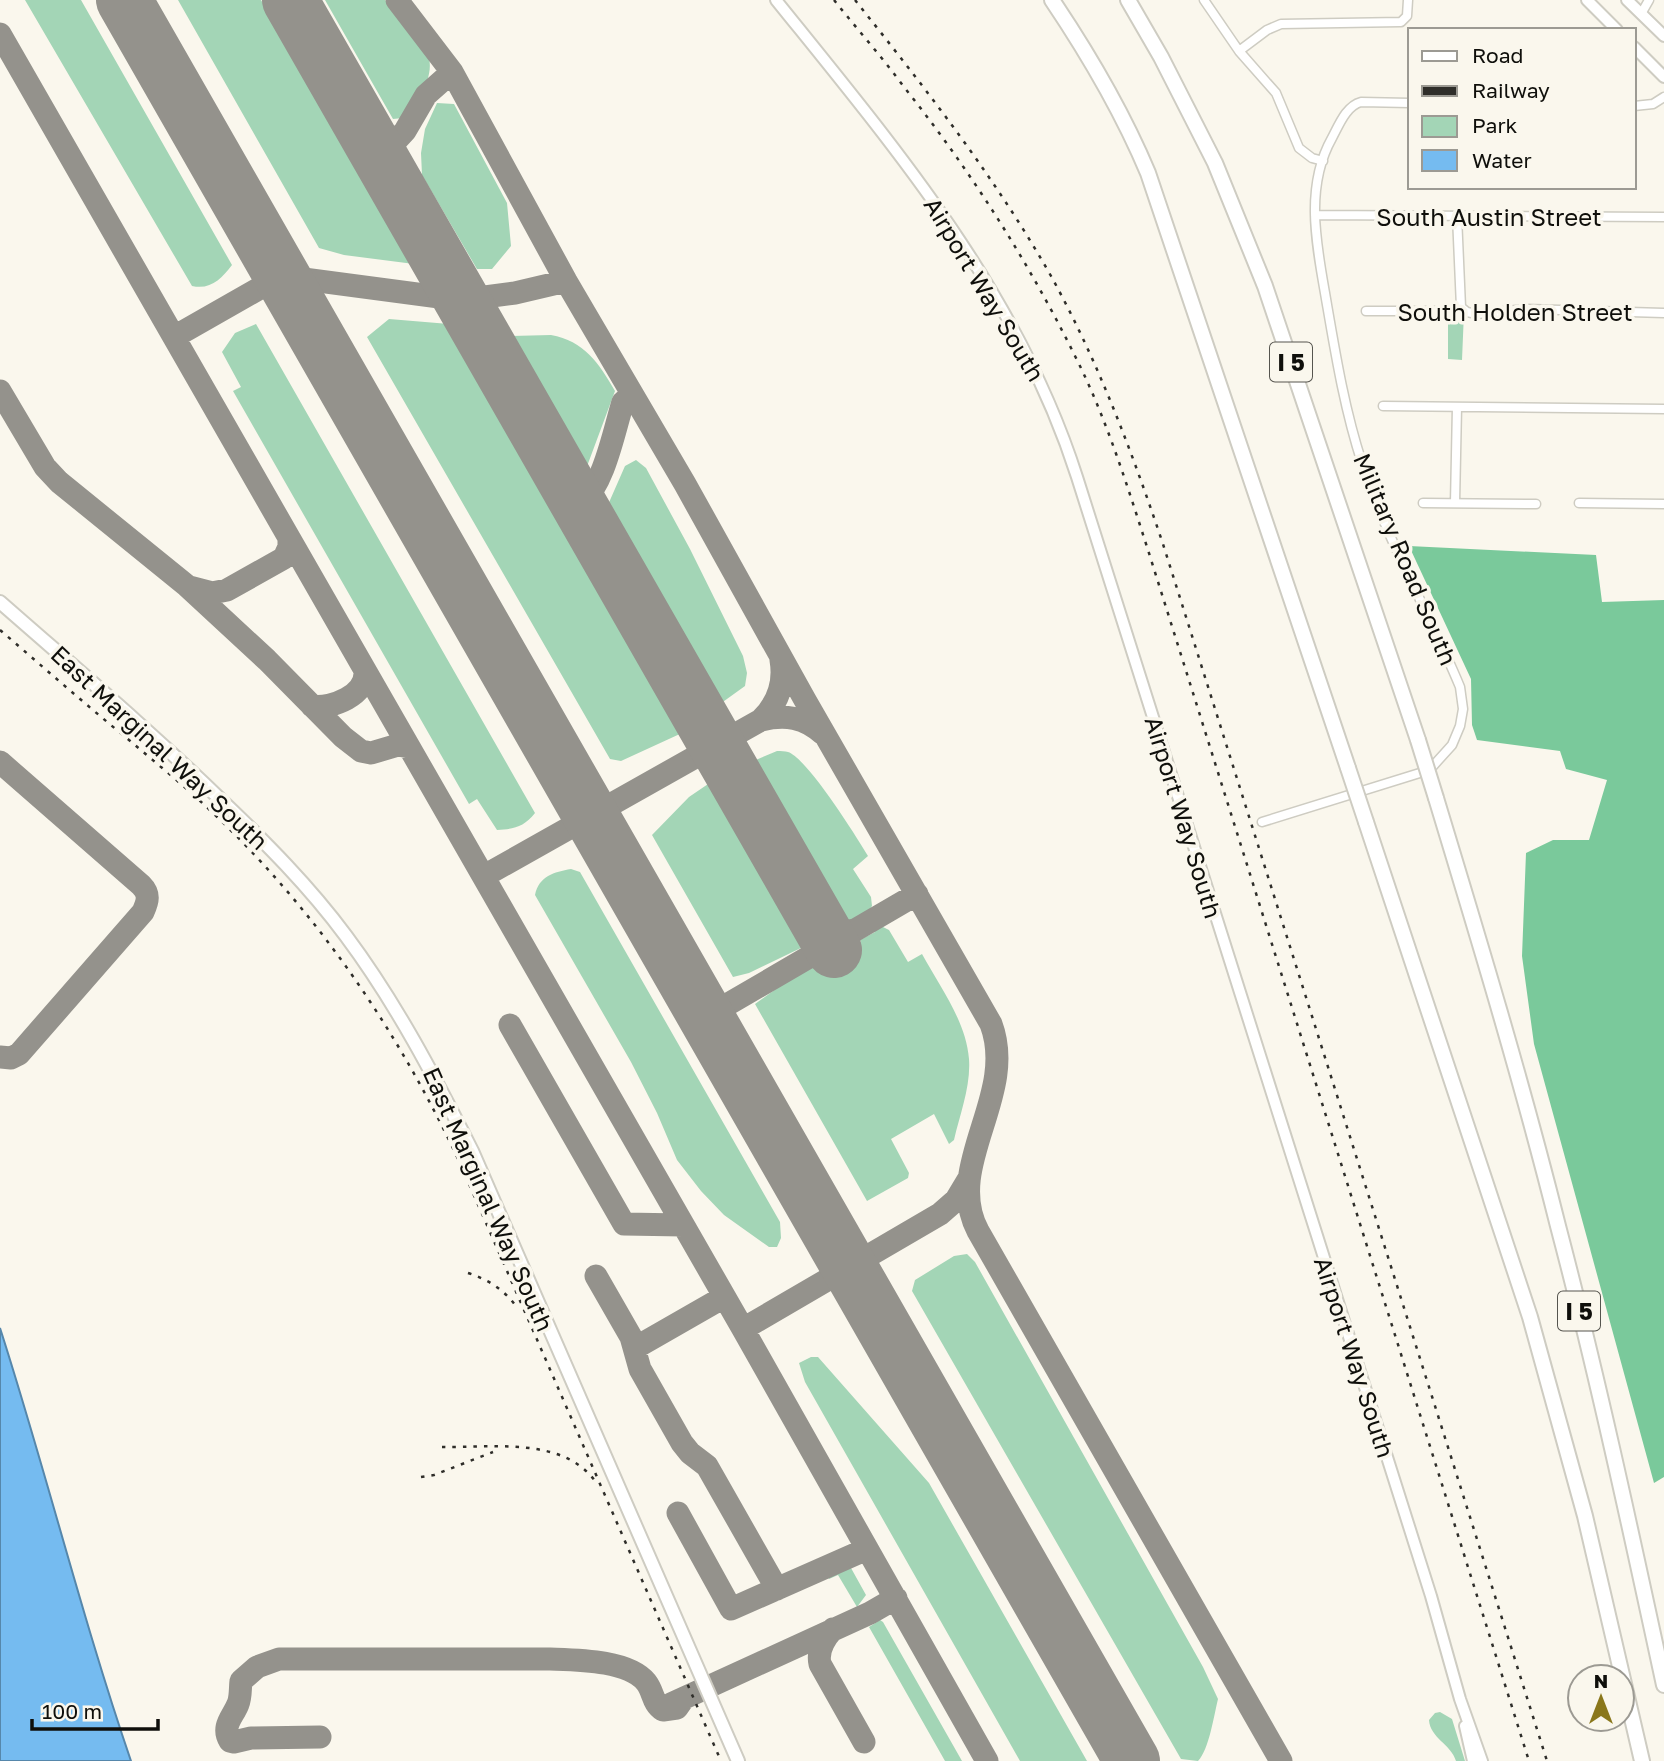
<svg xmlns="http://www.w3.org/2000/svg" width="1664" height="1761" font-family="'Golos Text',sans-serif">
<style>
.green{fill:#a3d5b6}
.forest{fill:#7ac99b}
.water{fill:#75bbf0;stroke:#5687ab;stroke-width:2}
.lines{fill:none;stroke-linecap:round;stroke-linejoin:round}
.taxiway{stroke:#94928c;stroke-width:23}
.runway{stroke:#94928c;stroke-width:56}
.street-casing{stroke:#ceccc2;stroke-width:11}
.secondary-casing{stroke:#ceccc2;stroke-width:14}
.primary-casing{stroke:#ceccc2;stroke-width:16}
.highway-casing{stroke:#ceccc2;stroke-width:18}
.street{stroke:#fff;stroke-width:8}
.secondary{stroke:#fff;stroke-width:10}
.primary{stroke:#fff;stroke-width:12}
.highway{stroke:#fff;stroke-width:14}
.rail{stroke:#2f2e2a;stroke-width:2.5;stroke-dasharray:3.5 7;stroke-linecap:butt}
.highway-bridge-casing{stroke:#ceccc2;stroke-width:18;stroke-linecap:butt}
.highway-bridge{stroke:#fff;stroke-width:14}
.labels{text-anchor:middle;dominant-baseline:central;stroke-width:7;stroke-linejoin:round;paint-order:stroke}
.shield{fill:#faf7ed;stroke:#56554f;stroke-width:2}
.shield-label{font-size:23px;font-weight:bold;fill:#0f0f0b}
.street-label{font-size:24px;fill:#0f0f0b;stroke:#faf7ed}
</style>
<rect width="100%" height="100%" fill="#faf7ed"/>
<path class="green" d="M25 0H81L232 265C221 279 211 290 192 286Z
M178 0H261L414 264 344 255 319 248Z
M325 0H385C396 14 425 42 429 58 434 80 416 103 403 118L393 119Z
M437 103 454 104 507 203 511 246 492 269H477L422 175 421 153 425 129Z
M1462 311 1464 312 1462 360 1448 359V315Z
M389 319 449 324 682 733 621 761 610 759 367 337Z
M256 324 535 813C524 827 514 829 497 830L477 799 469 804 233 391 241 387 222 352 235 333Z
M551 335C584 341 599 363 615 391L586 469 511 336Z
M636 460 646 468 690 549 743 656 747 673 745 686 720 704 607 507 625 466Z
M777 751C781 751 785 751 788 752 807 758 856 836 868 856L853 869 871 897 872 906 867 913 846 924 838 916 751 762Z
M711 782 799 936 803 947 749 973 733 977 652 835 689 797Z
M571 869 580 872 780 1222 781 1238 777 1247H769L724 1215 701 1191 677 1160 657 1113 631 1062 535 895C539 876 554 872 571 869Z
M883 927 889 930 908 962 922 954C940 987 966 1021 969 1059 971 1086 960 1114 954 1140L949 1144 934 1114 891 1139 909 1173 908 1178 867 1201 755 1004 812 963 816 968 861 942 860 940 875 932 873 928Z
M967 1254 975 1262 1203 1667 1218 1699C1214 1715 1209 1750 1198 1761L1181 1759 912 1291 915 1280 954 1256Z
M811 1357H818L929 1483 1087 1761H1020L805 1382 799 1363Z
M843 1568H851L866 1595 857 1607 838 1575 829 1579 827 1575Z
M880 1620 883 1622 962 1761H945L869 1627Z
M1440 1712 1452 1719 1465 1761H1456C1451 1744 1430 1738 1429 1720L1435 1713Z"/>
<path class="forest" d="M1409 546 1596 555 1602 602 1664 600V1477L1654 1483 1534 1044 1522 956 1526 853 1553 840H1589L1607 780 1566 769 1560 751 1477 740 1472 725 1471 679Z"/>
<path class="water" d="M0 1328C46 1471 82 1618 131 1761H0Z"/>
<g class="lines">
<path class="taxiway" d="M397 0 452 72 566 281 685 484 805 700 991 1024C1018 1096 943 1165 978 1231L1281 1761
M0 34 743 1329 987 1761
M380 158 405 131 426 95 452 72
M174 337 281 276 462 300 515 293 566 281
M0 391 45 467 59 482 186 585 267 660 343 737 361 751 371 753 398 745 409 747
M580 504C604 486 614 431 623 402L632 396
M189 587 212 593 227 590 284 558 289 547V538
M312 706C332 709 367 695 365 671
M761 720C785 714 805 717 823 734
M0 762 141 885C150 894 148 901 143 912L19 1054 11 1058 0 1057
M484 876 761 720C778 703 785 683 781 660
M815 916C827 929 837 934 855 930
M706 1017 917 894
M510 1025 624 1224 683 1225
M596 1276 631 1337 640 1369 682 1443 690 1453 707 1466 777 1589
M743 1329 940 1214 956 1200 968 1180
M635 1348 724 1297
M678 1513 731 1609 867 1549
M833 1629C824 1639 817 1651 820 1664L864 1742
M671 1704 870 1613 896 1598
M320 1737 251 1738 234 1742 230 1741C221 1726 233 1717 238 1704 241 1697 240 1688 241 1681L257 1667 279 1659H550C577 1660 628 1660 646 1682 654 1692 652 1703 663 1710L677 1708 684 1698"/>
<path class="runway" d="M124 0 1132 1761
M290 0 834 950"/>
<defs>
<path id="street" d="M1204 0 1239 51 1276 93 1299 148 1312 158 1323 161
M1641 14 1649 0
M1239 51 1267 30 1281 24 1401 22 1407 16 1408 0
M1634 106 1653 104 1664 97
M1315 215 1664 217
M1457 216 1461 307
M1366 311H1446L1461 307 1467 312 1477 314 1526 309 1664 313
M1383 406 1664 409
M1423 503 1536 504
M1455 503 1457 407
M1579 503 1664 504
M1262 822 1423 772 1433 766 1452 745 1460 726 1463 709 1460 687C1429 612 1387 541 1362 463 1344 408 1335 351 1325 293 1316 242 1305 186 1332 138 1339 125 1346 106 1361 102L1410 103"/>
<path id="secondary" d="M776 0C896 149 1018 292 1077 477L1431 1596 1460 1699 1482 1761
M1587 0 1617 30
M1627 0 1664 36
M1634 47 1664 77
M1465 1726 1473 1761"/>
<path id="primary" d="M0 602C74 667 150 731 221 800 265 842 309 886 346 936 396 1003 434 1076 472 1151L738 1761"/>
<path id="highway" d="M1052 0C1089 55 1122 111 1148 173L1348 768
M1128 0 1161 57 1215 163 1265 286 1418 740
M1436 798C1479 940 1522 1082 1558 1226 1598 1378 1631 1532 1664 1685
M1366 822 1530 1317 1585 1516 1642 1761"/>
</defs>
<use href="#street" class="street-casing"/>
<use href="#secondary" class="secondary-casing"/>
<use href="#primary" class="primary-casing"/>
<use href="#highway" class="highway-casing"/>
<use href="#street" class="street"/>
<use href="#secondary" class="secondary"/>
<use href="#primary" class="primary"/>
<use href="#highway" class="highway"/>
<path class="rail" d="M834 0C857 29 882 57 904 87 970 170 1028 261 1075 356 1106 417 1127 485 1148 550L1529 1761
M855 0C925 88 995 177 1051 276 1098 361 1132 452 1163 544L1547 1761
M0 630C43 667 85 704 129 740 157 764 186 787 213 813 318 913 398 1031 459 1161L721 1761
M468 1273C489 1280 505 1290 518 1309
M442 1447C491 1448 562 1436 595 1481
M421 1477 434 1475 493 1452"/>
<defs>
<path id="highway-bridge" d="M1418 740 1436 798
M1348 768 1366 822"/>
</defs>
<use href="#highway-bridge" class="highway-bridge-casing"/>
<use href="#highway-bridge" class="highway-bridge"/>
</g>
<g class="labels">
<g class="shield">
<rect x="1270" y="342.5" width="42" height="39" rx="5"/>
<rect x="1558" y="1291.5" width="42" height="39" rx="5"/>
</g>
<g class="shield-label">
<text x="1291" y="362">I 5</text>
<text x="1579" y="1311">I 5</text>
</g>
<g class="street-label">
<text x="1489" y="216">South Austin Street</text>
<text transform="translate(985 289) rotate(59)">Airport Way South</text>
<text x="1515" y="311">South Holden Street</text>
<text transform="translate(1406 559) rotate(67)">Military Road South</text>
<text transform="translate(160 747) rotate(43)">East Marginal Way South</text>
<text transform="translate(1184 817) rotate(73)">Airport Way South</text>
<text transform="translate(489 1199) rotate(66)">East Marginal Way South</text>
<text transform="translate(1355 1357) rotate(72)">Airport Way South</text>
</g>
</g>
<rect x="1408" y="28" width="228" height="161" fill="#faf7ed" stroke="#9c9a93" stroke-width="2"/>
<rect x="1422" y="51" width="35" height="10" fill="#ffffff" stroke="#9c9a93" stroke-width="2"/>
<text x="1472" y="63" font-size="21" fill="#0f0f0b">Road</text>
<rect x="1422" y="86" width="35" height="10" fill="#2f2e2a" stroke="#9c9a93" stroke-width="2"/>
<text x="1472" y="98" font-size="21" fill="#0f0f0b">Railway</text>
<rect x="1422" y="116" width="35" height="21" fill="#a3d5b6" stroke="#9c9a93" stroke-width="2"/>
<text x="1472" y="133" font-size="21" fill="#0f0f0b">Park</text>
<rect x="1422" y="150" width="35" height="21" fill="#75bbf0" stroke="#9c9a93" stroke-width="2"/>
<text x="1472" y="168" font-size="21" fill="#0f0f0b">Water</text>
<g transform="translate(1601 1698)"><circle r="33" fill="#faf7ed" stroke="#9c9a93" stroke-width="2"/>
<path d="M0-5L12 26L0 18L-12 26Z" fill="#8a771b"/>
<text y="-10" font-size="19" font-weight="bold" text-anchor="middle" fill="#0f0f0b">N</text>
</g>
<path d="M32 1719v10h126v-10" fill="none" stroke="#0f0f0b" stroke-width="3.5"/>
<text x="42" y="1719" font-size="21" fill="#0f0f0b" stroke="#faf7ed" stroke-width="5" paint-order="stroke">100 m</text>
</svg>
